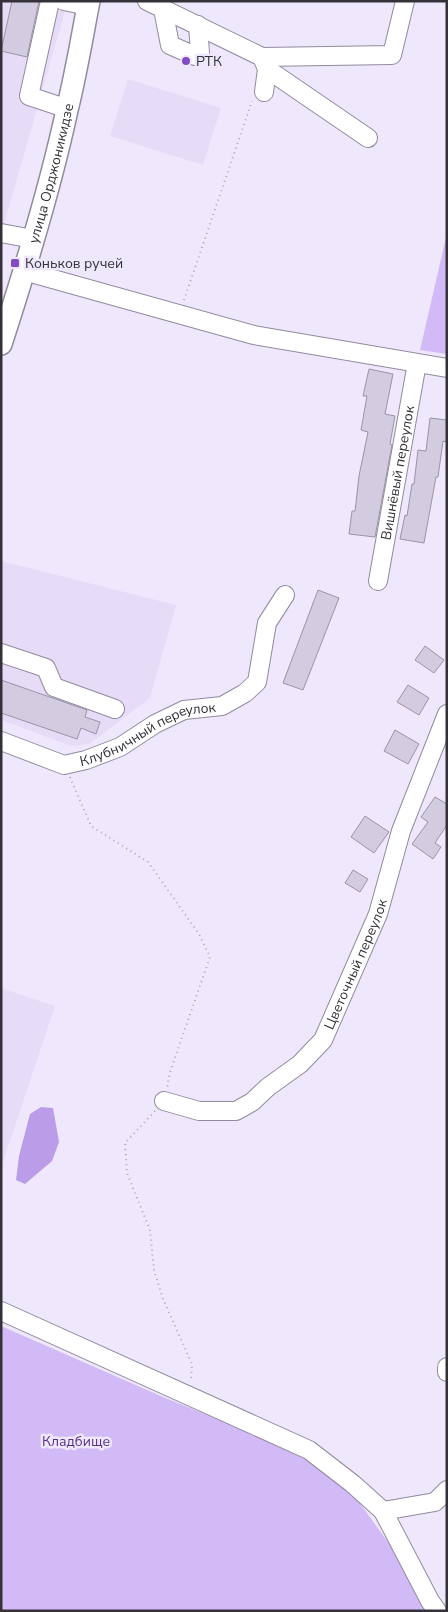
<svg xmlns="http://www.w3.org/2000/svg" width="448" height="1612" font-family="'Nunito Sans',sans-serif">
<style>
.built{fill:#e7dcf8}
.green{fill:#d2baf7}
.water{fill:#bb9ce9}
.building{fill:#d3cbe0;stroke:#9b94a7}
.lines{fill:none;stroke-linecap:round;stroke-linejoin:round}
.minor-casing{stroke:#918a9d;stroke-width:20}
.major-casing{stroke:#918a9d;stroke-width:24}
.path{stroke:#ada8b8;stroke-width:2;stroke-dasharray:1 4;stroke-linecap:butt}
.minor{stroke:#fff;stroke-width:18}
.major{stroke:#fff;stroke-width:21}
.poi-dot{fill:#844cc3;stroke:#efe8fd;stroke-width:2}
.labels{text-anchor:middle;dominant-baseline:central;stroke-width:5;stroke-linejoin:round;paint-order:stroke}
.poi-label{font-size:14px;fill:#343139;stroke:#efe8fd;text-anchor:start}
.street-label{font-size:14px;fill:#343139;stroke:#efe8fd}
.park-label{font-size:14px;fill:#5a3089;stroke:#efe8fd}
</style>
<rect width="100%" height="100%" fill="#efe8fd"/>
<path class="built" d="M1 1H68L1 235Z
M128 79 221 108 203 165 110 136Z
M1 561 176 605 150 698 89 744 71 746 1 720Z
M1 988 55 1006 1 1168Z"/>
<path class="green" d="M447 233V354L420 350Z
M1 1326 163 1397 302 1453 351 1491 406 1567 424 1611H1Z"/>
<path class="water" d="M41 1107 53 1108 59 1142 52 1161 25 1184 16 1180 19 1156 30 1114Z"/>
<path class="building" d="M12 1H39L27 57 1 51Z
M369 369 393 374 385 414 395 416 390 444 392 445 375 537 349 534 352 511H355L359 476 368 432 361 430 367 396H363Z
M430 418 447 420V442L443 441 438 477H436L424 543 400 539 405 515 407 516 412 484H414L418 450 426 451Z
M318 590 339 598 303 690 283 683Z
M425 646 444 660 434 673 415 660Z
M1 680 87 710 85 717 100 722 96 734 81 728 77 739 1 713Z
M408 685 429 698 419 715 397 702Z
M395 730 419 744 408 764 384 751Z
M435 797 447 804V825L435 843 441 847 433 859 412 844 428 822 421 817Z
M365 816 389 832 374 853 351 837Z
M353 870 368 879 360 892 345 883Z"/>
<g class="lines">
<defs>
<g id="minor">
<path d="M50 1 29 96 68 109"/>
<path d="M64 1 88 6"/>
<path d="M147 1 262 57 267 69 264 92"/>
<path d="M163 9 170 45 195 56 200 53 198 25"/>
<path d="M262 57 392 55 405 1"/>
<path d="M267 69 368 138"/>
<path d="M1 233 33 239"/>
<path d="M24 271 254 335 447 368"/>
<path id="s1" d="M378 581 417 363"/>
<path d="M1 653 46 668 54 687 115 709"/>
<path id="s2" d="M1 741 64 765 86 760 120 747 155 724 184 710 222 706 245 693 257 682 267 623 285 595"/>
<path id="s3" d="M164 1101 199 1111H236L252 1102 268 1087 300 1064 323 1040 378 914 401 831 447 714"/>
<path d="M1 1311 309 1450 353 1484 383 1511 430 1601 437 1611"/>
<path d="M447 1367V1372"/>
<path d="M383 1511 435 1502 447 1490"/>
</g>
<g id="major">
<path id="s4" d="M1 344C26 267 50 189 67 110 76 74 82 37 89 1"/>
</g>
</defs>
<use href="#minor" class="minor-casing"/>
<use href="#major" class="major-casing"/>
<path class="path" d="M184 300 252 101
M70 777 91 826 148 862 199 934 210 957 170 1072 167 1088
M155 1111 125 1143 127 1173 150 1230 154 1270 163 1299 192 1364 191 1381"/>
<use href="#minor" class="minor"/>
<use href="#major" class="major"/>
</g>
<g class="poi-dot">
<circle cx="186" cy="61" r="5"/>
<rect x="10" y="258" width="10" height="10" rx="2.5"/>
</g>
<g class="labels">
<g class="poi-label">
<text x="196" y="61">РТК</text>
<text x="25" y="263">Коньков ручей</text>
</g>
<g class="street-label">
<text stroke="none"><textPath href="#s4" startOffset="178">улица Орджоникидзе</textPath></text>
<text stroke="none"><textPath href="#s1" startOffset="110">Вишнёвый переулок</textPath></text>
<text stroke="none"><textPath href="#s2" startOffset="158">Клубничный переулок</textPath></text>
<text stroke="none"><textPath href="#s3" startOffset="269">Цветочный переулок</textPath></text>
</g>
<g class="park-label">
<text x="76" y="1441">Кладбище</text>
</g>
</g>
<rect width="448" height="1612" fill="none" stroke="#343139" stroke-width="5"/>
</svg>
